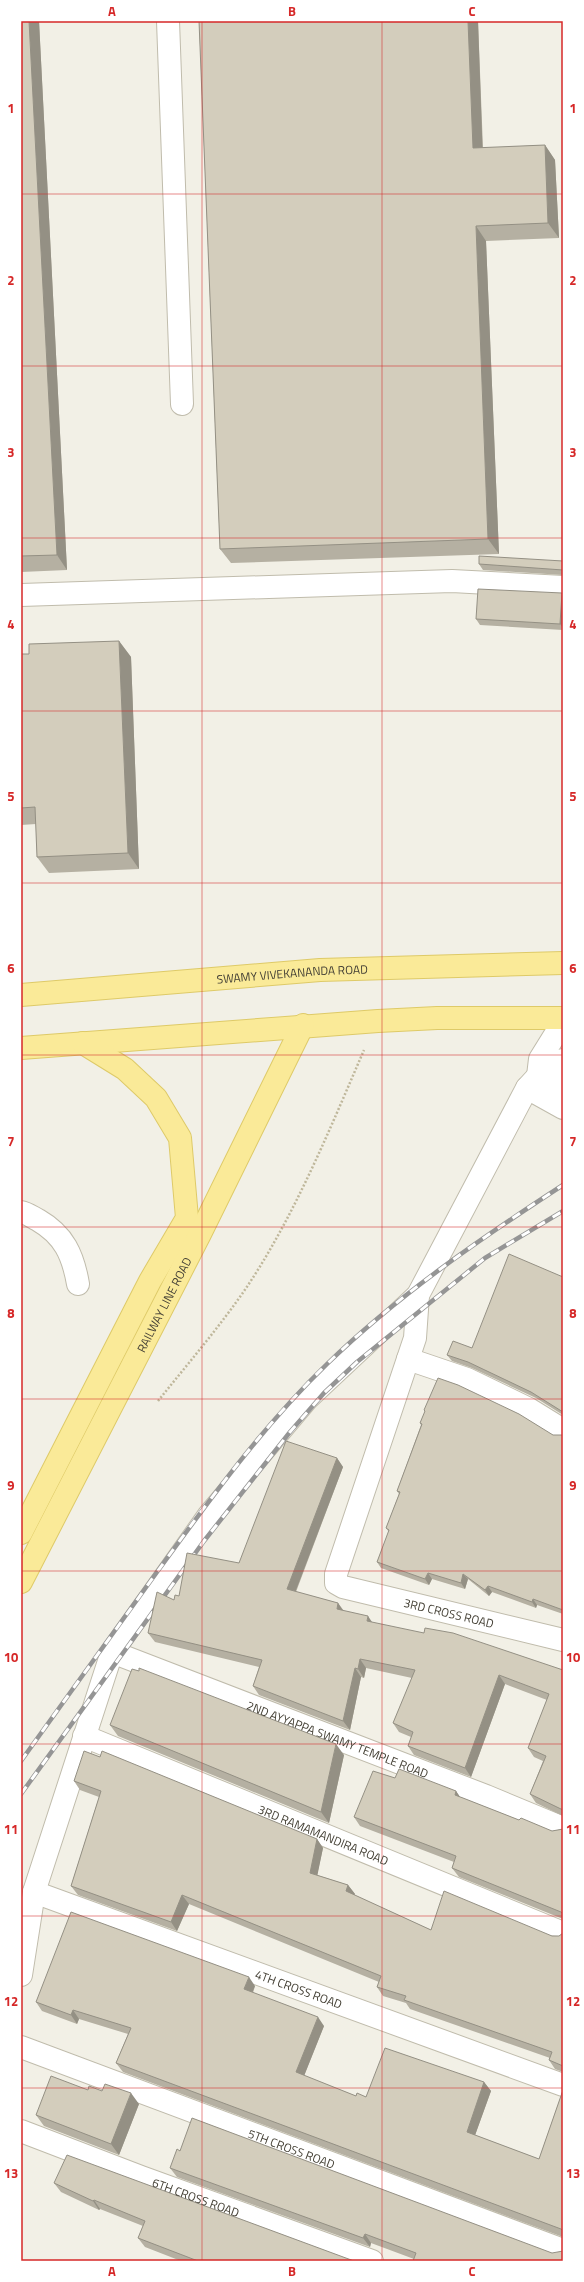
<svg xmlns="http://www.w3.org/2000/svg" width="584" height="2282" font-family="'Titillium Web',sans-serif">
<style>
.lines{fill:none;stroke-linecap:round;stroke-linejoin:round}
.minor-casing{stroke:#c0bcac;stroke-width:24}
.major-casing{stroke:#deca68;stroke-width:24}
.path{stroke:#bfb79b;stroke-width:2.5;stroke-dasharray:2 2;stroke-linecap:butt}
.minor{stroke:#fff;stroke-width:22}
.major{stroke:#faea98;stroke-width:22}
.rail-casing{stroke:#959595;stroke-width:4.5}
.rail{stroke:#fff;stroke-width:3;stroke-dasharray:9;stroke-linecap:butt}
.wall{fill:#b5b0a2}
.shaded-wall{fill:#949084}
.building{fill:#d3cdbc;stroke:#949084}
.grid{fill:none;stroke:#d62828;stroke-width:1;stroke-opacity:0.55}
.labels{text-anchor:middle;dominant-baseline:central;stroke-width:4;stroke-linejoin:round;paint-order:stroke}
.street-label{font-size:12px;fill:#454136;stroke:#fff}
.neatline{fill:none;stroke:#d62828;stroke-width:1.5}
.grid-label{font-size:13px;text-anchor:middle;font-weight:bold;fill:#d62828}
</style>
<rect width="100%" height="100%" fill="#f2f0e6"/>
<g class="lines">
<defs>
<g id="minor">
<path d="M168 21 182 404"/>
<path d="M21 595 452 581 563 587"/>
<path d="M538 1076 540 1059 563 1022"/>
<path d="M538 1076 563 1085"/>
<path d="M527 1088 563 1108"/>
<path d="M21 1212C27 1213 32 1217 38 1220 64 1235 73 1255 78 1284"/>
<path id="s1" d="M418 1295 415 1338 336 1574V1583L343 1587 563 1640"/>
<path d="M408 1359 467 1379 529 1409 563 1430"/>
<path id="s2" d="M112 1652 486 1796 563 1828"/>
<path id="s3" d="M84 1736 563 1933"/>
<path id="s4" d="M34 1892 563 2085"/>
<path d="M21 1975 34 1892 112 1652 209 1515 307 1399 418 1295 527 1088 538 1076 555 1068 563 1060"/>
<path id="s5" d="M21 2047 563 2250"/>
<path id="s6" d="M21 2131 141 2177 372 2261"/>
</g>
<g id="major">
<path id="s7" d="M21 995 320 970 563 963"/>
<path d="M21 1048 378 1021 437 1018H563"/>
<path d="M21 1533 150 1281 187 1218 180 1138 156 1098 125 1069 83 1043"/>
<path id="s8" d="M21 1582 200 1234 303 1025"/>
</g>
</defs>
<use href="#minor" class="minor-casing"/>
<use href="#major" class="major-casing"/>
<path class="path" d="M158 1401C186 1366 216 1331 242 1294 292 1222 329 1131 364 1050"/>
<use href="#minor" class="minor"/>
<use href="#major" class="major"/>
<defs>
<path id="rail" d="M21 1761C66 1698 112 1635 157 1572 210 1499 262 1427 327 1364 398 1295 480 1239 563 1185
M21 1794 204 1541 290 1432 324 1393 357 1362 485 1258 563 1211"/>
</defs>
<use href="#rail" class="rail-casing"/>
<use href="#rail" class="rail"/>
</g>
<path class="wall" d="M21 21H39L67 570 21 572Z
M199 21H478L483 148 545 145 555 160 559 238 486 241 499 554 231 563 220 549Z
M563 561V575L483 570 479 564Z
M563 594V630L480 625 476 619Z
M119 641 131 657 139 869 49 873 37 857 36 824 21 825V654H29Z
M563 1277V1415L536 1398 472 1368 452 1361 447 1355 472 1348Z
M424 1410 553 1435H563V1614L537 1605 536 1608 492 1592 489 1596 468 1579 465 1589 432 1579 429 1585 381 1568 377 1562 389 1532 386 1528 399 1494 397 1491 421 1425 420 1423 425 1412Z
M337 1458 343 1467 296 1592 338 1603 344 1611 372 1623 563 1670V1816L536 1803 530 1794 543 1761 534 1757 528 1748 547 1700 505 1684 471 1777 414 1755 408 1746 411 1737 399 1732 393 1723 412 1678 366 1668 364 1678 361 1677 350 1730 259 1695 253 1686 259 1667 155 1642 148 1633 174 1600 179 1596 239 1563Z
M110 1725 344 1755 329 1823 118 1736Z
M395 1778 456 1791 460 1797 519 1820 552 1831 563 1829V1919L459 1877 452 1868 454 1862 360 1826 354 1817Z
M74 1781 317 1839 323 1848 317 1875 348 1885 355 1894 354 1895 431 1930 559 1936 563 1933V2072L555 2069 549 2060 550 2058 410 2009 406 2003 383 1996 377 1987 379 1982 189 1904 177 1931 78 1895 71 1886 99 1797 80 1790Z
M255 1986 253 1993 324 2026 304 2076 356 2096 366 2097 484 2082 491 2091 475 2135 539 2159 563 2090V2237L123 2072 116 2063 128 2034 79 2019 77 2024 42 2011 36 2002Z
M88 2090 139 2104 119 2155 44 2126 36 2115Z
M170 2168 552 2253 563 2261 414 2259 371 2243 370 2247 177 2177Z
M54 2183 354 2261H181L145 2247 138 2238 143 2226 100 2209 99 2210 61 2192Z"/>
<path class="shaded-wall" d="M29 21H39L67 570 57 555Z
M468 21H478L483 163 473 148Z
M545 145 555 160 559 238 548 223Z
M476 226 486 241 499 554 488 539Z
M562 593 563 594V628L560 624Z
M119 641 131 657 139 869 128 853Z
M337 1458 343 1467 293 1598 287 1589Z
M428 1573 432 1579 429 1585 425 1579Z
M463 1574 468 1579 465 1589 461 1583Z
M488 1586 492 1592 489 1596 485 1590Z
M533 1599 537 1605 536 1608 532 1602Z
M338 1603 344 1612 337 1609Z
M368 1616 374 1625 367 1621Z
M360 1659 366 1668 364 1678 358 1669Z
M355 1668 361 1677 350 1730 343 1721Z
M499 1675 505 1684 471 1777 465 1768Z
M336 1744 344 1755 329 1823 321 1812Z
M456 1791 462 1800 455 1795Z
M317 1839 323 1848 316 1882 310 1873Z
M348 1885 355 1894 352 1900 346 1891Z
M182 1895 189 1904 177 1931 171 1922Z
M249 1977 255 1986 250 1998 244 1989Z
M73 2010 79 2019 77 2024 71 2015Z
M318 2017 324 2026 302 2081 296 2072Z
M484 2082 491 2091 473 2141 467 2132Z
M131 2093 139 2104 119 2155 111 2144Z
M94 2200 100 2209 99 2210 93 2201Z
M365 2234 371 2243 370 2247 363 2238Z"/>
<path class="building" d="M21 21H29L57 555 21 556Z
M199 21H468L473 148 545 145 548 223 476 226 488 539 220 549Z
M479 556 563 561V570L479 564Z
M478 589 562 593 560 624 476 619Z
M119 641 128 853 37 857 35 807 21 808V654H29V644Z
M509 1254 563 1277V1412L531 1392 468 1362 447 1355 453 1341 472 1348Z
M438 1378 458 1385 519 1414 553 1435H563V1610L533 1599 532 1602 488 1586 485 1590 463 1574 461 1583 428 1573 425 1579 377 1562 389 1530 386 1528 400 1492 397 1491 422 1424 420 1423 425 1411 424 1410Z
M286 1441 337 1458 287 1589 338 1603 337 1609 368 1616 367 1621 424 1633 425 1628 453 1633 563 1670V1810L530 1794 546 1756 528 1748 549 1694 499 1675 465 1768 408 1746 413 1732 393 1723 415 1670 360 1659 358 1669 355 1668 343 1721 253 1686 262 1660 148 1633 157 1592 174 1600 175 1595 179 1596 187 1553 239 1563Z
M139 1668 336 1744 321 1812 110 1725 132 1669 139 1671Z
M84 1751 100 1757 102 1751 317 1839 310 1873 348 1885 346 1891 431 1930 444 1891 552 1936H559L563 1933V2066L549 2060 552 2052 404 2000 406 1996 377 1987 381 1976 182 1895 171 1922 71 1886 101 1791 74 1781Z
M399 1769 456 1791 455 1795 463 1798 519 1820 521 1818 552 1831 563 1829V1914L561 1912 452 1868 456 1856 354 1817 373 1771 395 1778Z
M71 1912 249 1977 244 1989 318 2017 296 2072 356 2096 357 2093 366 2097 385 2048 484 2082 467 2132 539 2159 563 2090V2231L561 2229 116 2063 131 2028 73 2010 71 2015 36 2002Z
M51 2076 88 2090 89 2086 102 2091 105 2084 131 2093 111 2144 36 2115Z
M192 2118 552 2253 563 2251V2261H413L416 2253 365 2234 363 2238 170 2168 177 2149 180 2151Z
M67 2155 354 2261H198L138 2238 145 2221 94 2200 93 2201 54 2183Z"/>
<path class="grid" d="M202 21V2261M382 21V2261M21 194H563M21 366H563M21 538H563M21 711H563M21 883H563M21 1055H563M21 1227H563M21 1399H563M21 1571H563M21 1744H563M21 1916H563M21 2088H563"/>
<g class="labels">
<g class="street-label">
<text stroke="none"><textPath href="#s7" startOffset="272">SWAMY VIVEKANANDA ROAD</textPath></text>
<text stroke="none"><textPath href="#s8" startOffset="312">RAILWAY LINE ROAD</textPath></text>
<text stroke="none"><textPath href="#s1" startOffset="418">3RD CROSS ROAD</textPath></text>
<text stroke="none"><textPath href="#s2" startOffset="242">2ND AYYAPPA SWAMY TEMPLE ROAD</textPath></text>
<text stroke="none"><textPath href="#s3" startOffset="259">3RD RAMAMANDIRA ROAD</textPath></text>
<text stroke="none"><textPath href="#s4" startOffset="282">4TH CROSS ROAD</textPath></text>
<text stroke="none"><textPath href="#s5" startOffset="289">5TH CROSS ROAD</textPath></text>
<text stroke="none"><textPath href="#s6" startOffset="187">6TH CROSS ROAD</textPath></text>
</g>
</g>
<rect width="584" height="2282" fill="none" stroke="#ffffff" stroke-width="44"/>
<rect x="22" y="22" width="540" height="2238" class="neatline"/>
<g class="grid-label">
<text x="112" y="16">A</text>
<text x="292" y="16">B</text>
<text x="472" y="16">C</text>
<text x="11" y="113">1</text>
<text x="573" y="113">1</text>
<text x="11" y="285">2</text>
<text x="573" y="285">2</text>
<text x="11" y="457">3</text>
<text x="573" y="457">3</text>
<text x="11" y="629">4</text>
<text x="573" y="629">4</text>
<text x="11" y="801">5</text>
<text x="573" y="801">5</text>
<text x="11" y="973">6</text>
<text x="573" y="973">6</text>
<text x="11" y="1146">7</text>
<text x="573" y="1146">7</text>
<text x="11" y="1318">8</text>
<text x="573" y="1318">8</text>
<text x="11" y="1490">9</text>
<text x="573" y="1490">9</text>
<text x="11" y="1662">10</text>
<text x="573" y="1662">10</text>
<text x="11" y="1834">11</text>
<text x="573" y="1834">11</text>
<text x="11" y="2006">12</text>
<text x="573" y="2006">12</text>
<text x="11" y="2178">13</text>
<text x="573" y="2178">13</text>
<text x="112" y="2276">A</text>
<text x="292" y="2276">B</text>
<text x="472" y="2276">C</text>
</g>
</svg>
